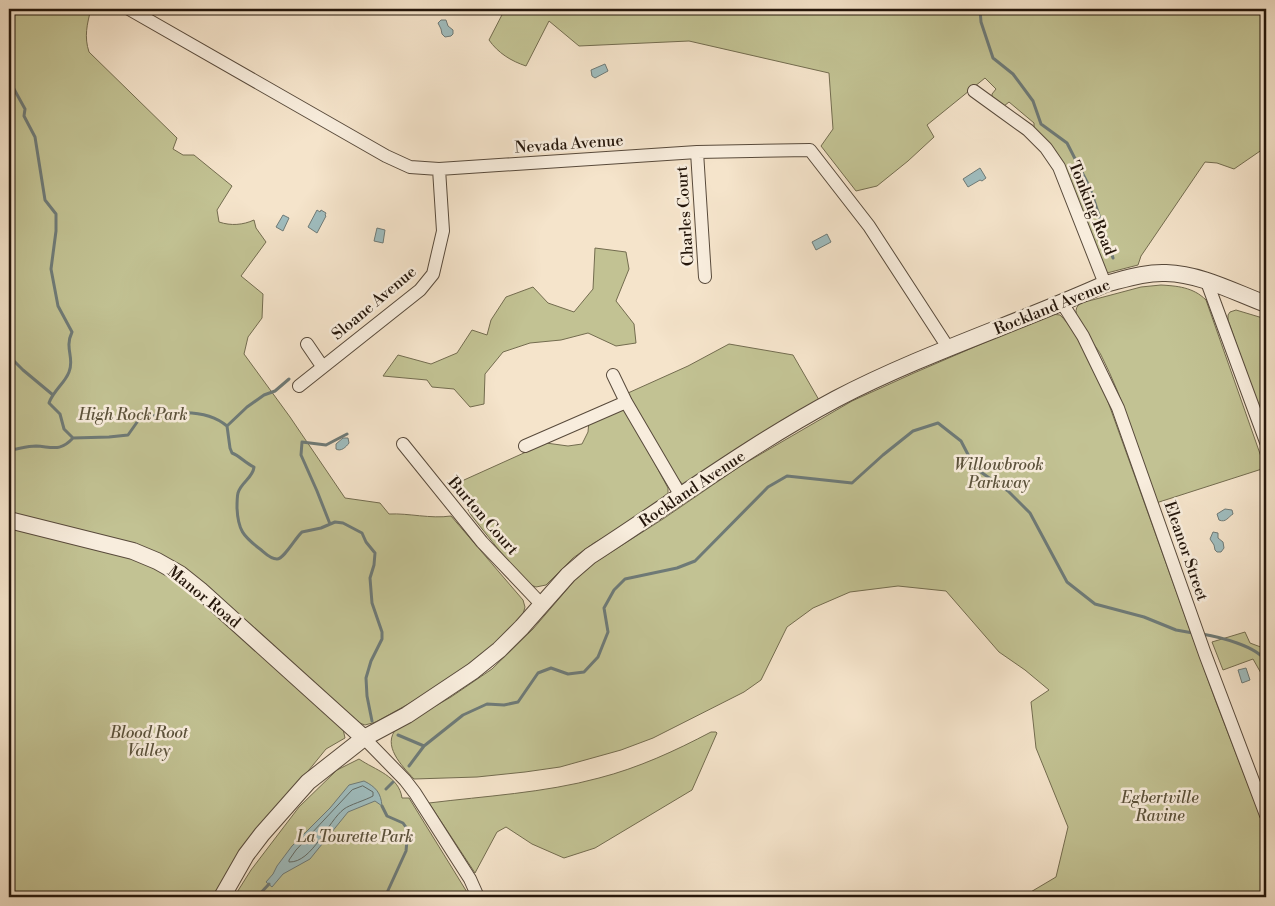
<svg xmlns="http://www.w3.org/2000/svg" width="1275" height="906" font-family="'Libre Bodoni',serif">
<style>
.green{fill:#c2c293;stroke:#736c4f}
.water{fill:#9fbdbf;stroke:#6e7a77}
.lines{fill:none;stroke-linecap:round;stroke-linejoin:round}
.shore{stroke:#626a65;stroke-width:1}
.stream{stroke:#6e7a77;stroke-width:3}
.minor-casing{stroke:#584a3b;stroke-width:14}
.tertiary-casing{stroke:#584a3b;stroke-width:18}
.minor{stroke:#f8eddd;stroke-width:12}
.tertiary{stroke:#f8eddd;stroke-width:16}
.labels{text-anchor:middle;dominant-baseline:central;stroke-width:5;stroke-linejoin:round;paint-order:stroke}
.street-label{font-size:16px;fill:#24160b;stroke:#f8eddd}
.park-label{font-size:16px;font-style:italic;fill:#5b523b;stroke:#f8eddd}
</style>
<rect width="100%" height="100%" fill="#f5e4cb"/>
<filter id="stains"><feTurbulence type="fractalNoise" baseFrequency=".004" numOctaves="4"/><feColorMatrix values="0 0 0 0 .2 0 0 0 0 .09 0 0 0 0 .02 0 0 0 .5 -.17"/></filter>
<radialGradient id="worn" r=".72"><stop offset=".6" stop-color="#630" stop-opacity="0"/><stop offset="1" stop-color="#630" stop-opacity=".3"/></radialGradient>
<path class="green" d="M9 9H91C87 24 84 37 89 52L177 138 173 149 183 155H194L232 186 217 210 219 222C231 226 243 225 254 220L256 228 266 242 241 276 263 294 262 318 248 337 244 354 290 417 345 498 380 503 389 514C409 513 430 519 451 516L523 600 525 607 523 614 489 651 428 693 376 722 365 725 357 722 247 621 178 564 9 513Z
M505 9H1266V147L1234 169 1217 163 1205 162 1141 256 1138 265 1107 273 1034 130V123L1009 102 1004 106 992 98V94L996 89 985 78 927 125 934 137 908 161 877 186 856 191 821 146 833 129 829 73 689 41 579 46 549 21 526 66C511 61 498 53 489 40Z
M595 248 626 252 629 269 616 301 634 324 636 343 616 346 588 333 561 340 530 343 503 352 485 374 484 404 470 407 454 389 432 387 427 380 383 376 398 355 431 364 457 353 472 330 487 335 491 320 506 297 533 287 548 303 574 312 593 289Z
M1161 285C1177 286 1193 287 1206 300L1265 468 1156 503C1139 453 1125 402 1101 355 1095 343 1064 313 1081 303L1141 287Z
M1236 310 1266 319V429L1228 320V315L1230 312Z
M1051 314 1060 315C1078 332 1097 376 1107 399L1216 702 1266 831V897H1017L1029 893 1056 877 1068 827 1036 748 1031 702 1049 690 1025 670 999 652 946 591 898 586 850 592 813 608 787 627 761 680 744 692 653 738 621 750 560 767 525 772 477 777 414 779C402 766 381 745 397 728L451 697 492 669 533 629 575 580 594 563 663 519 742 465 852 401 914 373Z
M729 344 793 355 819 400 683 485 671 470 628 393 688 366Z
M623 409 627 412 668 488V493L634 521 594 543 573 558 546 585 536 587 531 585 522 579 471 515 464 502 453 490 464 480 546 443 568 446 582 444 588 432 589 421Z
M9 527C64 540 121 551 172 575L343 729 345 738 326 749 313 765 249 844 217 897H9Z
M1245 632 1250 643 1266 649V682L1253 659 1223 670 1212 642Z
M711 732H716L717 733 692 790 595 848 564 858 532 844 506 827 497 832 475 873 429 803C485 796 544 793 599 778 638 768 675 751 711 732Z
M359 759C375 770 399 776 402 798H409L470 897H234L251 870 299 807 337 770Z"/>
<path class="water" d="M441 20H446L448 26 453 30V34L451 36 445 37 442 34 441 29 438 23Z
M605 64 608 71 595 78 592 76 591 70Z
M980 168 986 178 982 181 980 180 968 187 963 179Z
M317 210 320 212 321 210 326 213 325 215 326 216 317 233 308 227Z
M283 215 289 218 283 231 276 227Z
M377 228 385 230 383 243 374 241Z
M827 234 831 242 816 250 812 242Z
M343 438H348L349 443C346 447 341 452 336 449V444Z
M1225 509 1232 510 1233 514C1228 517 1226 523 1219 520L1217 514Z
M1213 532 1218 533V538L1223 542 1224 548 1221 552H1217L1215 550 1214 545 1210 539Z
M1246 668 1250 680 1242 683 1238 670Z
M364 781C376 787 381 793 382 806L375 801 348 812 310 859 283 874 272 887 266 882 273 874 277 866 292 846 330 808 349 785Z"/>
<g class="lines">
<path class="shore" d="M363 786 373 792V796C366 800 349 805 344 809 328 821 312 863 289 862V860L296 850 352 790Z"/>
<path class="stream" d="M980 9 981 22 993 58 1013 74 1033 101 1041 124 1067 143 1090 188 1113 258
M9 80 25 109 24 116 35 137 45 200 56 214V231L51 269 58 306 72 332C64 349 75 358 69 372 65 383 53 391 49 403L60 414 64 429 73 438 109 437 128 435 140 418C167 413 204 406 227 426L230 448 232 453C240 456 245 463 254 467 253 478 241 482 238 493 237 497 237 503 237 508 238 530 243 536 260 549 265 553 270 559 277 559 284 559 296 537 302 532L321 528 335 522 343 523 362 533 366 542 375 553 374 565 370 578 372 603 382 632V639L371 661 366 678 367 696 372 721
M9 356 23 370 53 395
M227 426 247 407 264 395 275 391 289 379
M9 450C18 449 27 446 36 446 53 447 60 452 73 438
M330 524 317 491 301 455 302 442 326 445 347 434
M1202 634C1220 637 1256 646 1266 661
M398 735 424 746
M409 766 424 746 463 715 487 704 504 705 518 702 538 673 551 668 568 674 584 672 598 657 608 632 604 608 614 590 625 579 677 568 695 561 768 487 787 476 852 483 883 455 913 431 938 423 961 441 975 468 1008 491 1030 513 1067 582 1095 604 1144 617 1176 630 1193 633
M386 789 393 782
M382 806 387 816 403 823 408 830 406 851 385 897
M257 897 269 884"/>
<defs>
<path id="minor" d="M129 9 386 156 410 167 439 169 697 152 810 150 869 226 949 349
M974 91 1028 130 1046 148 1059 167 1105 284
M697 152 705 277
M1207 282 1266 442
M1062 303 1083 336 1118 408 1205 654 1266 815
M307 344 322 366
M613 375 626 402 681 496
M299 386 420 290 433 274 443 231 439 169
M403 444 482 542 542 605
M525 446 626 402
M364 738 405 780 415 793 470 879 478 897"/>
<path id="tertiary" d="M9 520 133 551 157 561 180 574 200 590 364 738
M222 897 246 855 262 834 308 782 364 738 407 715 473 671 499 650 522 627 568 575 590 556C672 503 750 445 836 399 922 354 1016 324 1105 284 1125 279 1146 272 1166 273 1201 274 1234 292 1266 304"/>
</defs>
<use href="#minor" class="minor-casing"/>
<use href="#tertiary" class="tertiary-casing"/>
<use href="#minor" class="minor"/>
<use href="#tertiary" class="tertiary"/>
</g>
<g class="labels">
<g class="street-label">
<text transform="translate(569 144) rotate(-4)">Nevada Avenue</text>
<text transform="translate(1092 208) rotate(68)">Tonking Road</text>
<text transform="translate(685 216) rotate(-94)">Charles Court</text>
<text transform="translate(374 303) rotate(-40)">Sloane Avenue</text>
<text transform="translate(1052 307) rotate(-22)">Rockland Avenue</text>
<text transform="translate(692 489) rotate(-34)">Rockland Avenue</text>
<text transform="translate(483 516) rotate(49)">Burton Court</text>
<text transform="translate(1186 551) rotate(71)">Eleanor Street</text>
<text transform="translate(204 597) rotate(39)">Manor Road</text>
</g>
<g class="park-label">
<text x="133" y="415">High Rock Park</text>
<text x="999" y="465">Willowbrook<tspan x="999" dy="18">Parkway</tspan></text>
<text x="149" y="733">Blood Root<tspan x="149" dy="18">Valley</tspan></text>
<text x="1160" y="798">Egbertville<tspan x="1160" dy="18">Ravine</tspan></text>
<text x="355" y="837">La Tourette Park</text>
</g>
</g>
<rect width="1275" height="906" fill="none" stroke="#f5e4cb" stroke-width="30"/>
<rect x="10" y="10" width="1255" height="886" fill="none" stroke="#24160b" stroke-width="2.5"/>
<rect x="15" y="15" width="1245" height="876" fill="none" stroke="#24160b"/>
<rect width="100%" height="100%" filter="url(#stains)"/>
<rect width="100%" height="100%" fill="url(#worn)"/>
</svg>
